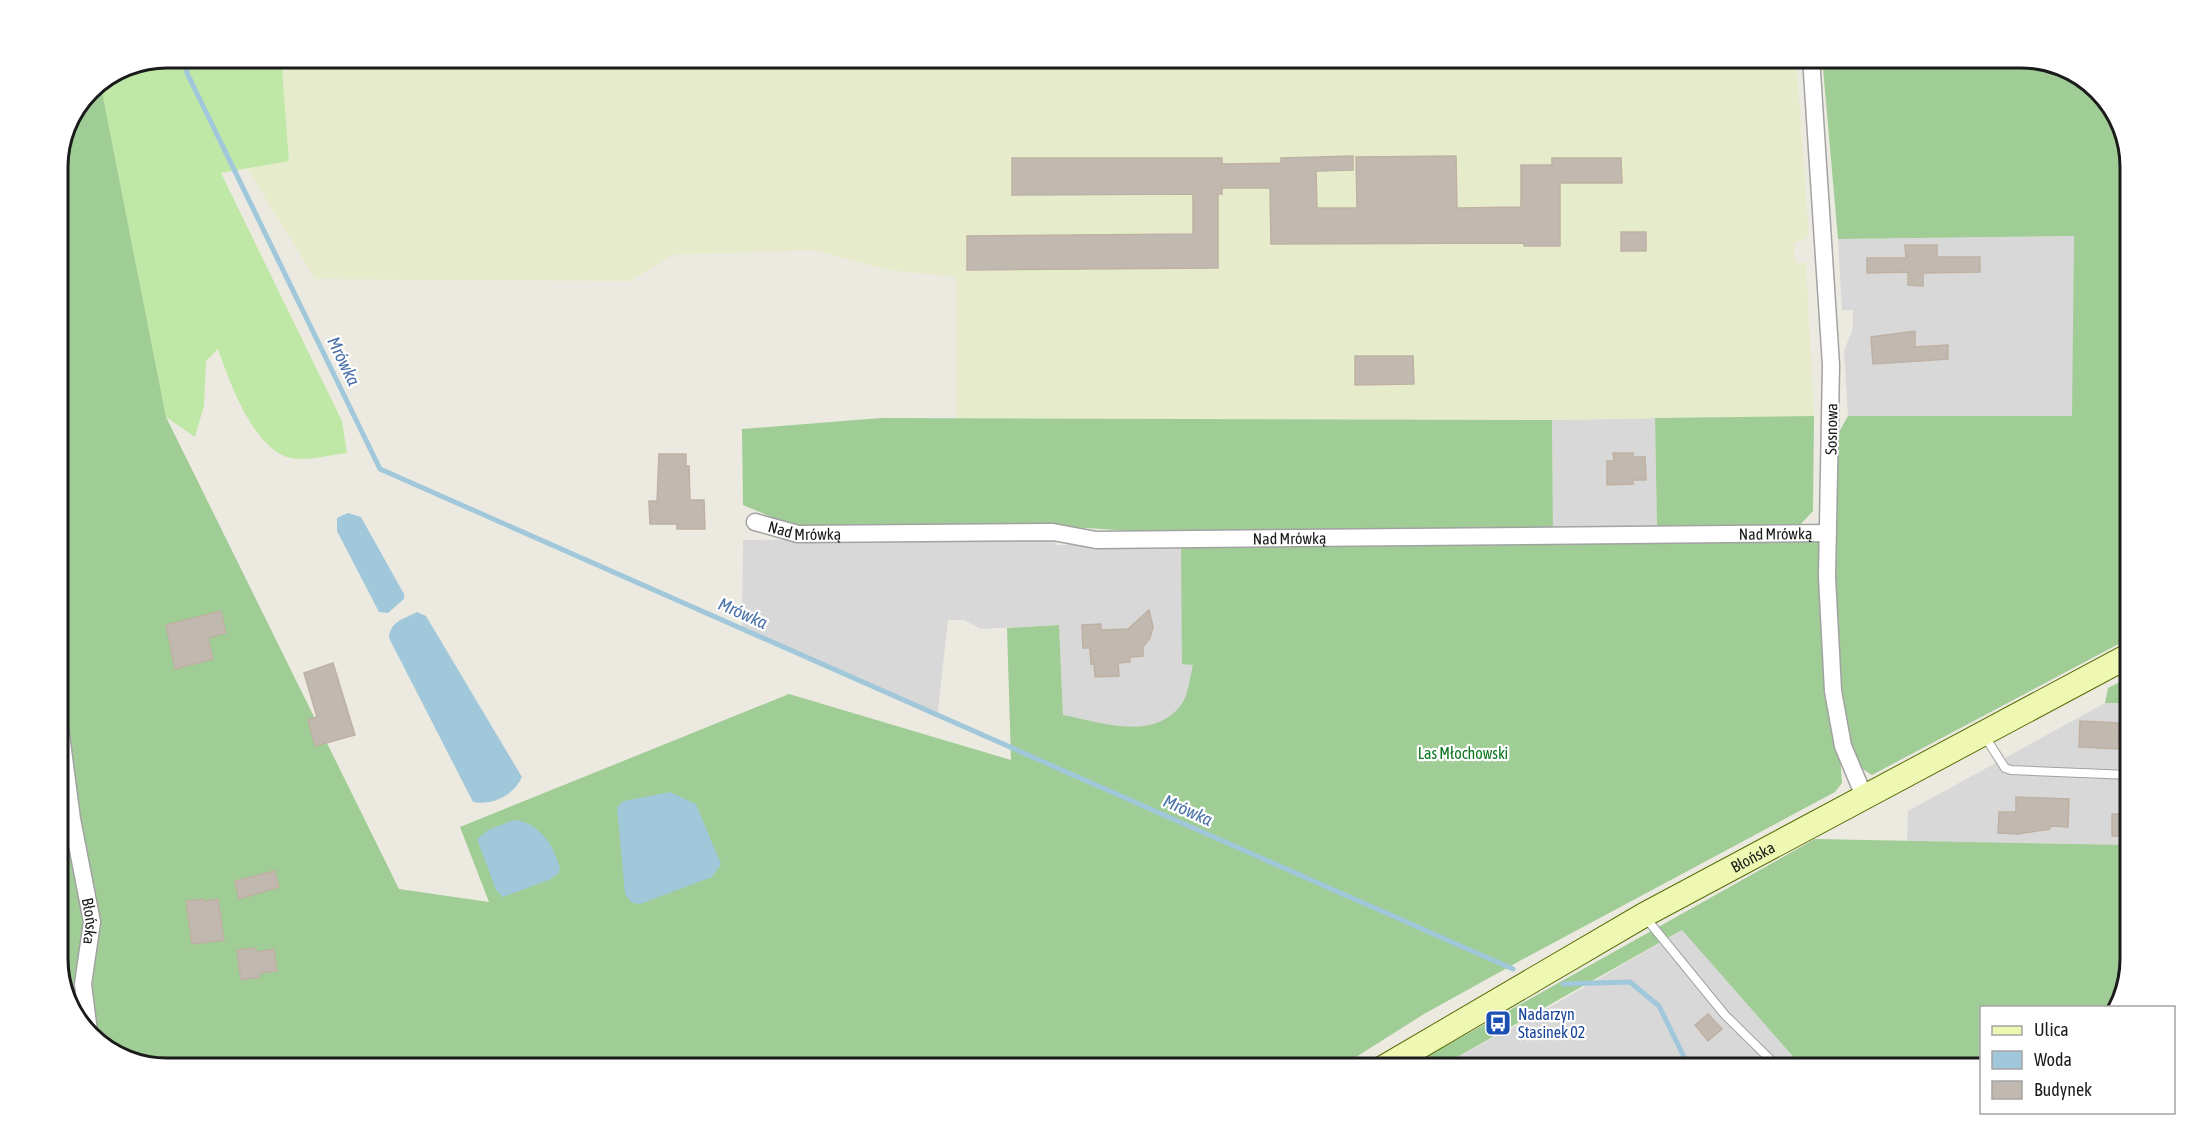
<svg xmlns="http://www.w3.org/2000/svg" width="2187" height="1126" font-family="'Asap Condensed',sans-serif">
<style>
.residential{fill:#d9d8d8}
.farmland{fill:#e6eccb}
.grass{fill:#bfe7a5}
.forest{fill:#a0cc95}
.water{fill:#a0c8da}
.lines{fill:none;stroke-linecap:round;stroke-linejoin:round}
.stream{stroke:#a0c8da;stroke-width:5}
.building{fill:#c1b8b0;stroke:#beb1a3;stroke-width:1.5}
.lane-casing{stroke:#a2a2a2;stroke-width:10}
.street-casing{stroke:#a2a2a2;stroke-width:19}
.secondary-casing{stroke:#596e06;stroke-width:26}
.lane{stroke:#fff;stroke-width:8}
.street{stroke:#fff;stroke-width:16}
.secondary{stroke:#eef8b2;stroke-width:24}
.labels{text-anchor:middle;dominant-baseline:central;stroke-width:4.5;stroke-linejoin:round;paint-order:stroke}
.street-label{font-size:16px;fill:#1b1b1b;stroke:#fff}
.park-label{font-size:16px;fill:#0c761f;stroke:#fff}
.transit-label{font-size:16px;fill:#164399;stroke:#fff;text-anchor:start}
.water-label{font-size:18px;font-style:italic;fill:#4970a8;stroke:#fff}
.rim{fill:none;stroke:#1b1b1b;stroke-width:3}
</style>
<rect width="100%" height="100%" fill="#eceae0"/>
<path class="residential" d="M195 57H1323L957 64 204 69Z
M2074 236 2073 416H1848L1844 351 1853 328V310H1842L1838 239Z
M1655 418 1657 528 1553 531 1552 420Z
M1055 537 1056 545 1181 543 1250 670 1251 826 1066 780 1059 625 981 629 964 620H948L937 718 742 626 743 540Z
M2105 703H2130V845L1907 841 1908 811Z
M1682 930 1804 1069H1436L1557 1003Z"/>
<path class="farmland" d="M1323 57H1796L1809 237 1794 243 1795 262 1806 263 1814 416 1552 420 956 419V277L888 270 814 250 673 255 630 281 315 279 247 168 289 161 282 69 957 64Z"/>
<path class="grass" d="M167 57H195L204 69H282L289 161 221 173 342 421 347 453C330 455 307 461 291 458 253 450 229 380 218 349L206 361 204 406 195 437 166 417 112 144 89 89 125 65Z"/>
<path class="forest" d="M1822 57H2020L2069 68 2112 106 2130 160V638L1872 775 1861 768 1852 753 1842 703 1834 578 1839 432 1848 416H2072L2074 236 1838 239Z
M100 82 166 417 399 889 489 902 460 827 789 694 1011 760 1007 628 1059 625 1063 715C1100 722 1153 742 1181 705 1188 696 1190 677 1193 665L1182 664 1181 543 1801 536 1820 543 1828 707 1840 756 1842 783 1835 792 1527 957 1424 1014 1337 1069H167L118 1058 76 1021 57 967V160L89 89Z
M1814 416 1813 511 1799 526 1657 528 1655 418Z
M881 418 1552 420 1553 531 1182 534 1002 523 798 528 743 505 742 429Z
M2130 677V703H2105L2108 688Z
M1815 839 2130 845V959L2119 1007 1982 1008 1981 1069H1804L1682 930 1436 1069H1405Z"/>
<path class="water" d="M348 513 361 517 404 594V599L388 613 379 612 337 531V518Z
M417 612 426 616 522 777C514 795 493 806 473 802L389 638C390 621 404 619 417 612Z
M670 792 696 804 721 864 712 877 640 904 632 903 625 894 617 807 624 801Z
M514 820C539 822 554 845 560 868L559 873 549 880 503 897 496 890 477 839 490 829Z"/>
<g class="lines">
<path class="stream" d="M185 57 187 73 380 469 1513 969
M1563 984 1630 982 1659 1006 1690 1069"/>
</g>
<path class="building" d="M1353 156V170L1316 171 1317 208H1357L1356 157 1456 156 1457 208 1521 207V165H1552V158H1621L1622 183H1560V246H1524V243L1271 244 1270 188H1222V194H1218V268L967 270V236L1193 234V194L1012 195V158H1222V164L1281 163V158Z
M1621 232H1646V251H1621Z
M1905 245H1937V257H1980V272L1923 273V286L1908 285V272L1867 273V258H1906Z
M1915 331V347L1948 345V359L1873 364 1871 337Z
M1355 356H1413L1414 384 1355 385Z
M1613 453H1633V457H1645L1646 480H1633V484L1607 485V461H1614Z
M659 454H686V466H689L690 500H704L705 529H677V524H650L649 501H657Z
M1149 610 1153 627 1150 638 1143 647V656L1130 657V662L1118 663 1119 676 1095 677 1094 663 1091 664 1090 648H1083L1082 625 1101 624V630L1128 629Z
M221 611 226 633 208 638 213 659 175 669 166 625Z
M333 663 355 735 315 746 308 720 317 717 304 673Z
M2080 721 2119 723 2118 749 2079 747Z
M2016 797 2069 799 2068 827 2050 826V829L2018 834 1998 833 1999 812H2016Z
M2112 814H2130V836H2112Z
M275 871 279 887 239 899 235 881Z
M203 899 204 901 218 899 224 940 192 944 186 901Z
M256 948V952L274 949 277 971 260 973V977L241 980 237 950Z
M1708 1014 1722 1029 1708 1041 1695 1025Z"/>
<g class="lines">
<defs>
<path id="lane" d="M1984 735 2005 768 2011 770 2130 775
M1645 917 1725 1015 1780 1069"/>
<g id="street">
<path d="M1811 57 1831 365 1827 577 1833 691 1843 746 1864 796"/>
<path id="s1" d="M755 522 798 534 1053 532 1096 540 1828 533"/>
<path id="s2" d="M57 704 72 819 92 922 83 984 89 1032"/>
</g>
<g id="secondary">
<path id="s3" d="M1381 1069 1644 915 2130 655"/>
</g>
</defs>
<use href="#lane" class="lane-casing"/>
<use href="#street" class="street-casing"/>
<use href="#secondary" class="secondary-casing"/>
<use href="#lane" class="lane"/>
<use href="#street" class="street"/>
<use href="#secondary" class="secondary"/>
</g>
<defs>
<symbol id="bus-square" viewBox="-11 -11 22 22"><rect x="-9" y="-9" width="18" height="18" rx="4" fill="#1a4fb4" stroke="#fff"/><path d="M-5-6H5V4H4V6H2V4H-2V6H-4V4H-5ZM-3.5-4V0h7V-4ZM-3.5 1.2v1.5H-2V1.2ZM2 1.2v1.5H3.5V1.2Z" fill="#fff"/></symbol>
</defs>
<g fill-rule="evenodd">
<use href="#bus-square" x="1483" y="1008" width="30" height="30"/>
</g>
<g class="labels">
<g class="street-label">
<text transform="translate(1831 429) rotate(-89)">Sosnowa</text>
<text stroke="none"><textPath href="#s1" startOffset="51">Nad Mrówką</textPath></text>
<text stroke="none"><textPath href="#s1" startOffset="1023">Nad Mrówką</textPath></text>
<text stroke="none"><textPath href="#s1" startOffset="537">Nad Mrówką</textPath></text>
<text stroke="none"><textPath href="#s3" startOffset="428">Błońska</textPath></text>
<text stroke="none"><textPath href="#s2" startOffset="220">Błońska</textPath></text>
</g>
<g class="park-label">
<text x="1463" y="753">Las Młochowski</text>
</g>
<g class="transit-label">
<text x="1518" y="1014">Nadarzyn<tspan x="1518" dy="18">Stasinek 02</tspan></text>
</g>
<g class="water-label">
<text transform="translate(344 361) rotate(64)">Mrówka</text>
<text transform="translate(743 613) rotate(24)">Mrówka</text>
<text transform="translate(1188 810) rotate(24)">Mrówka</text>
</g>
</g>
<path d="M0 0H2187V1126H0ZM167 68H2021A99 99 0 0 1 2120 167V959A99 99 0 0 1 2021 1058H167A99 99 0 0 1 68 959V167A99 99 0 0 1 167 68Z" fill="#fff" fill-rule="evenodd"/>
<path class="rim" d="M167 68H2021A99 99 0 0 1 2120 167V959A99 99 0 0 1 2021 1058H167A99 99 0 0 1 68 959V167A99 99 0 0 1 167 68Z"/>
<rect x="1980" y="1006" width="195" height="108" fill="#ffffff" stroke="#a4a4a4" stroke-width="1.5"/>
<rect x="1992" y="1026" width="30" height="9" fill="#eef8b2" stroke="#a4a4a4" stroke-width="1.5"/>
<text x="2034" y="1036" font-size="18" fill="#1b1b1b">Ulica</text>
<rect x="1992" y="1051" width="30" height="18" fill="#a0c8da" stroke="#a4a4a4" stroke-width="1.5"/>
<text x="2034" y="1066" font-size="18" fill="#1b1b1b">Woda</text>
<rect x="1992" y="1081" width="30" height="18" fill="#c1b8b0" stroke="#a4a4a4" stroke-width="1.5"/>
<text x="2034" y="1096" font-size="18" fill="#1b1b1b">Budynek</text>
</svg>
